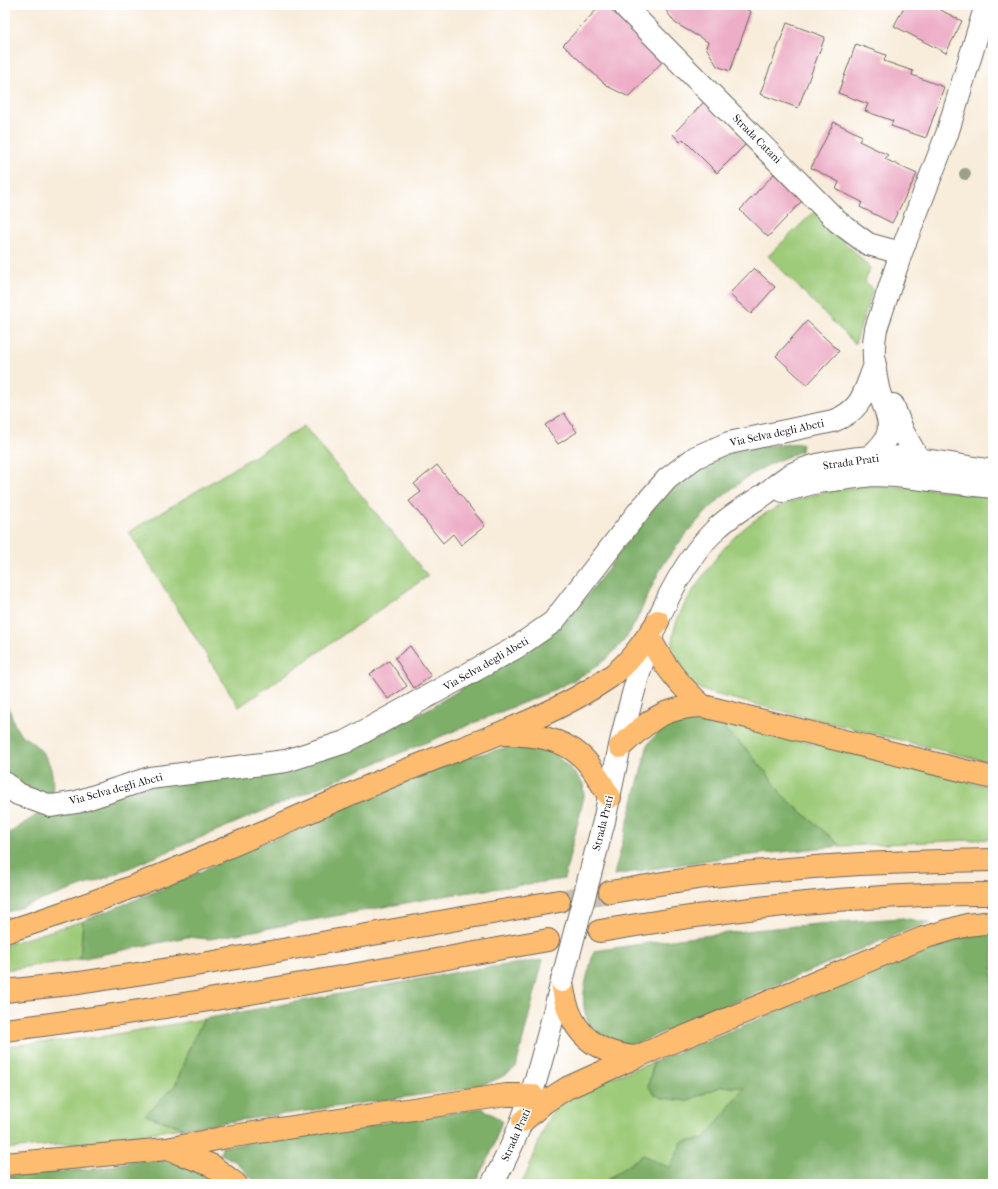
<svg xmlns="http://www.w3.org/2000/svg" width="998" height="1189" font-family="'IM FELL French Canon',serif">
<style>
.green{fill:#9ecb79;stroke:#5d744a}
.forest{fill:#7eaf69;stroke:#4d6642}
.building{fill:#edadc6}
.lines{fill:none;stroke-linecap:round;stroke-linejoin:round}
.highway-tunnel{stroke:#ccc2b4;stroke-width:22;stroke-dasharray:22 11;stroke-linecap:butt}
.minor-casing{stroke:#69655e;stroke-width:24}
.highway-casing{stroke:#69655e;stroke-width:24}
.minor{stroke:#fff;stroke-width:22}
.highway{stroke:#fdbc70;stroke-width:22}
.minor-bridge-casing{stroke:#69655e;stroke-width:24;stroke-linecap:butt}
.minor-bridge{stroke:#fff;stroke-width:22}
.tree{fill:#9ca086}
.labels{text-anchor:middle;dominant-baseline:central;stroke-width:3;stroke-linejoin:round;paint-order:stroke}
.street-label{font-size:11px;fill:#1c1c1c;stroke:#fff}
</style>
<rect width="100%" height="100%" fill="#fff"/>
<filter id="ink" filterUnits="userSpaceOnUse"><feTurbulence type="fractalNoise" baseFrequency=".025" numOctaves="2"/><feDisplacementMap in="SourceGraphic" scale="8" xChannelSelector="R" yChannelSelector="G"/><feConvolveMatrix kernelMatrix="1 2 1 2 8 2 1 2 1" color-interpolation-filters="sRGB"/></filter>
<filter id="wash" filterUnits="userSpaceOnUse"><feTurbulence type="fractalNoise" baseFrequency=".012" numOctaves="4" result="noise"/><feDisplacementMap in="SourceGraphic" scale="16" xChannelSelector="R" yChannelSelector="G"/><feGaussianBlur stdDeviation="0.9" result="paint"/><feColorMatrix in="noise" values="0 0 0 0 0 0 0 0 0 0 0 0 0 0 0 0 0 1.4 0 .05"/><feComposite in="paint" operator="in"/></filter>
<g filter="url(#wash)">
<rect width="100%" height="100%" fill="#f8ecda"/>
<path class="green" d="M815 211 870 268 865 281 873 289 855 344 768 256Z
M304 426 428 576 239 707 129 532Z
M882 486 924 488 993 497V763L713 694C708 692 701 690 696 687 693 685 689 679 686 676 658 643 680 610 700 580 719 553 738 528 768 512 803 494 843 487 882 486Z
M714 719 993 788V839L841 846 782 795 769 776 748 751Z
M83 921 80 959 5 970V945Z
M204 1019 190 1046 176 1084 145 1115 184 1128 80 1143 5 1149V1046L99 1037Z
M654 1062 648 1086 686 1101 722 1086 745 1088 704 1139 682 1142 670 1168 608 1179V1184H521C533 1164 538 1140 548 1119 563 1090 624 1074 654 1062Z"/>
<path class="forest" d="M764 441 767 446 802 443 801 451C787 457 771 463 757 471 723 492 693 523 670 555 654 576 646 602 634 625 615 660 582 677 547 693L376 763 108 877 5 913V836L47 808 360 744 430 708 479 678 571 616 604 574 642 521 675 484 704 463Z
M5 703C10 707 13 724 18 731 22 737 30 740 35 745 53 760 56 781 50 804L5 781Z
M694 716 714 719 748 751 769 776 782 795 841 846 722 858 614 875 648 744C661 727 674 720 694 716Z
M512 746 532 747 551 752 570 768 583 783 584 797 564 879 449 895 210 939 187 937 80 959 83 921 176 883 233 856 458 760Z
M903 918 930 923 902 932 821 966 635 1044C620 1044 608 1043 597 1033 573 1011 587 978 594 951 698 935 797 924 903 918Z
M993 931V1184H608V1179L643 1155 670 1168 682 1142 704 1139 744 1088 722 1086 686 1101 662 1098 654 1094 648 1086 654 1062 781 1010 928 945Z
M543 960 516 1067C502 1079 488 1083 471 1088L184 1128 145 1115 176 1084 190 1046 204 1019 463 971Z
M482 1108 502 1121 490 1155 474 1184H257L236 1162 221 1154 222 1147Z
M162 1159 181 1163 228 1184H5V1176L103 1168 132 1161Z"/>
<g id="blocks">
<path class="building" d="M601 5H606L664 60 629 97 607 86 563 45Z
M662 5H740L751 12 730 71 717 66 706 47 708 42 675 23Z
M905 5H931L962 21 946 53 894 26Z
M787 23 825 37 798 108 760 94Z
M856 44 886 55 884 61 913 71 912 75 944 87 926 138 891 126 893 121 865 111 868 104 838 93Z
M704 102 746 144 717 173 683 139 680 142 673 134Z
M834 122 862 136 859 141 888 155 885 159 917 174 892 223 860 207 862 202 836 189 839 182 811 168Z
M774 174 802 201 768 237 740 210Z
M754 268 775 287 751 314 729 294Z
M807 321 839 351 807 385 776 356Z
M564 413 577 432 558 444 545 425Z
M437 465 485 526 461 545 453 534 443 543 409 501 421 492 414 484Z
M410 646 431 676 414 688 395 658Z
M389 661 407 686 388 699 370 674Z"/>
</g>
</g>
<g filter="url(#ink)">
<use href="#blocks" fill-opacity="0" stroke="#69655e" stroke-width="1"/>
<g class="lines">
<path class="highway-tunnel" d="M559 901 610 892"/>
<defs>
<path id="minor" d="M626 5V8L838 222 868 244 901 253
M893 405 903 432 919 460
M870 457C877 450 886 443 888 433 892 418 881 402 878 388 874 369 872 348 876 329L901 253 947 134 986 5
M783 491 817 482 872 475 896 476 993 487
M5 783 18 794 51 806 77 802 150 778 286 761 345 742 517 647 553 622 639 511 667 479 696 457 729 443 833 421C863 410 864 392 875 365
M604 821C624 728 646 597 717 528 732 514 748 505 765 494 772 489 779 482 787 477 807 464 847 459 870 457 911 455 953 465 993 471
M492 1184C529 1121 544 1051 562 981"/>
<path id="highway" d="M651 640C664 666 681 687 703 706
M506 734C532 735 560 737 581 756 593 766 601 784 610 797
M620 747C649 721 662 707 703 706L993 778
M610 892C644 887 677 880 712 876 805 866 899 861 993 860
M600 931C730 909 861 893 993 894
M5 932C137 891 263 831 390 777 464 745 543 723 610 677 630 663 644 641 658 621
M562 981C567 1027 590 1053 636 1057
M5 991 79 983 214 962 559 901
M5 1030C187 1007 367 972 548 940
M523 1121 545 1102 567 1088 636 1057 923 938 967 925 993 922
M167 1149 211 1165 236 1184
M5 1164 167 1149 227 1137 506 1095H532"/>
</defs>
<use href="#minor" class="minor-casing"/>
<use href="#highway" class="highway-casing"/>
<use href="#minor" class="minor"/>
<use href="#highway" class="highway"/>
<defs>
<path id="minor-bridge" d="M562 981 604 821"/>
</defs>
<use href="#minor-bridge" class="minor-bridge-casing"/>
<use href="#minor-bridge" class="minor-bridge"/>
</g>
<circle class="tree" cx="965" cy="174" r="6"/>
</g>
<g class="labels">
<g class="street-label">
<text transform="translate(757 139) rotate(45)">Strada Catani</text>
<text transform="translate(777 433) rotate(-12)">Via Selva degli Abeti</text>
<text transform="translate(851 462) rotate(-8)">Strada Prati</text>
<text transform="translate(486 664) rotate(-30)">Via Selva degli Abeti</text>
<text transform="translate(116 789) rotate(-15)">Via Selva degli Abeti</text>
<text transform="translate(603 823) rotate(-76)">Strada Prati</text>
<text transform="translate(516 1135) rotate(-66)">Strada Prati</text>
</g>
</g>
<rect width="998" height="1189" fill="none" stroke="#fff" stroke-width="20"/>
</svg>
